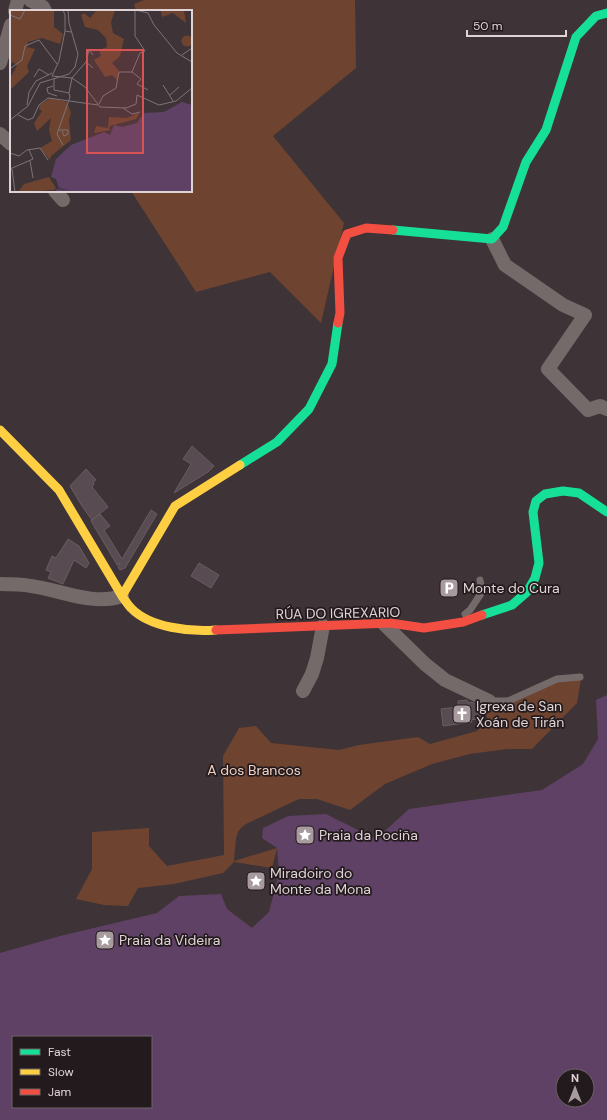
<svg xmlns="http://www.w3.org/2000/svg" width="607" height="1120" font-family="'DM Sans',sans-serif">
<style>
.green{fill:#6e4431}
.water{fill:#5f4166;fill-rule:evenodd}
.building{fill:#594b52;stroke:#675e61}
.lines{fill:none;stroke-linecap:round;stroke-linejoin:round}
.lane{stroke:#746a6a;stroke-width:7}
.street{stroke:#746a6a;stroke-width:14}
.fast{stroke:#16e098;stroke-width:9}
.slow{stroke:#ffcf43;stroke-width:9}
.jam{stroke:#f24e42;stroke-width:9}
.labels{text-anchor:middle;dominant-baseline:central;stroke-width:3.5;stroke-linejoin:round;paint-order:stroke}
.poi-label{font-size:14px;fill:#e0d3d6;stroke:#221a1c;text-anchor:start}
.street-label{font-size:14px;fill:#e0d3d6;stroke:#221a1c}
.park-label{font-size:14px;fill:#f3d2c4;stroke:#221a1c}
.inset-road{fill:none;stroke:#7f7376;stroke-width:1}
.view{fill:#d85354;fill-opacity:0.15;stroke:#d85354;stroke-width:2}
.inset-edge{fill:none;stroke:#e0d3d6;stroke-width:2}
</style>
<rect width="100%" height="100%" fill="#3e3336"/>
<path class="green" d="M144 0H355L356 68 273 136 344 223 321 323 270 272 196 292 131 191H191V11H136L134 4Z
M557 679H581L577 703 532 749H507L470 754 432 764 385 784 350 810 317 799H299L246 824 241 828 238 832 236 838 234 861 277 848 272 868 234 862 223 873 174 884 138 888 128 906 104 905 76 899 92 869V832L149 828V846L167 866 224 855 223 756 239 728 256 726 271 743 339 750 359 745 418 737 430 744 477 731 488 721 484 708 488 704 498 701Z"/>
<path class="water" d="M607 695V1120H0V953L60 936 157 913 179 896 221 894 227 909 252 928 269 912 279 873 277 848 262 838 263 828 288 816 326 814 376 839 409 809 542 790 583 764 598 739 596 700ZM13 1037H151V1107H13ZM563 1076H587V1100H563Z"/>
<path class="building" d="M192 446 214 466 208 472 174 493 191 464 183 459Z
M86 469 96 480 93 482 94 484 92 487 108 507 92 520 82 506 70 486Z
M151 510 157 514 125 568 120 570 118 567 120 563 117 565 116 563 91 521 100 514 110 526 104 530 122 559Z
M68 539 79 546 89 563 86 568 74 560 63 584 48 578 51 572 46 570 52 556 56 558Z
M199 563 219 575 211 588 191 576Z
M467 700 468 703 472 702 481 707 482 718 471 720 472 722 443 726 441 709 458 707V701Z"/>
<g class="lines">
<path class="lane" d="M465 614 470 610 482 592 480 580
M489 701H508L557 679 580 677"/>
<path class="street" d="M30 0 43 7 45 11
M15 11 18 0
M0 63 11 25
M0 134 11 144
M55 191 63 200
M492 239 505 265 563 305 585 315 548 369 588 410 600 406 607 409
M0 584C10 584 21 584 31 586 61 590 92 606 122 596
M383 623 425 664 445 680 489 701
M303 691 312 674 317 658 323 626"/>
<path class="fast" d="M393 230 492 239 503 227 526 162 546 130 576 37 596 16 607 13
M240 465 277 442 309 409 332 364 338 323
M482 615 512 605 527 592 535 578 539 563 533 512 536 501 545 494 563 491 579 493 607 512"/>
<path class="slow" d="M0 430 59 490 122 596C125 600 128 605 131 608 150 628 191 632 216 630
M122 596 175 506 240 465"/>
<path class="jam" d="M338 323 340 313 338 258 347 234 366 228 393 230
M216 630 390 623 424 628 463 622 482 615"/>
</g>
<defs>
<symbol id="parking-square" viewBox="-11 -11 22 22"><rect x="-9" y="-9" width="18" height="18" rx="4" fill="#a79b9e" stroke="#221a1c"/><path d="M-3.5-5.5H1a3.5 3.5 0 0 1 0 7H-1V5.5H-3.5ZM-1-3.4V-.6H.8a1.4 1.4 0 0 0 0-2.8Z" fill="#fff"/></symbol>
<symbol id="church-square" viewBox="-11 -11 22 22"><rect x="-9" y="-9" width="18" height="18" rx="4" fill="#a79b9e" stroke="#221a1c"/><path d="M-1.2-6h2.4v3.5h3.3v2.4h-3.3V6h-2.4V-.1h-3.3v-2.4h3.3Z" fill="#fff"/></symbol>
<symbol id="sight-square" viewBox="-11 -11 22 22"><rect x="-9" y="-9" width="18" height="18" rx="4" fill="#a79b9e" stroke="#221a1c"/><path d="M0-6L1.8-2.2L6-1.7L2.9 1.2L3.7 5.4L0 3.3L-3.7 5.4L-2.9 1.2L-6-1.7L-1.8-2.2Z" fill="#fff"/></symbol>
</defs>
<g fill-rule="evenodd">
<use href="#parking-square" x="438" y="577" width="22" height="22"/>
<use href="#church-square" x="451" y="703" width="22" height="22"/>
<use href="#sight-square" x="294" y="824" width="22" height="22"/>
<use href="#sight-square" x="245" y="870" width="22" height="22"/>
<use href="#sight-square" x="94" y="929" width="22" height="22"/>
</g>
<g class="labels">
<g class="poi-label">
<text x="463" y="588">Monte do Cura</text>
<text x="476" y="706">Igrexa de San<tspan x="476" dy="16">Xoán de Tirán</tspan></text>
<text x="319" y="835">Praia da Pociña</text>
<text x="270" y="873">Miradoiro do<tspan x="270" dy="16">Monte da Mona</tspan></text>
<text x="119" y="940">Praia da Videira</text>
</g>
<g class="street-label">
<text transform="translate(338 613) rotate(-1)">RÚA DO IGREXARIO</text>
</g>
<g class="park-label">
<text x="254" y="770">A dos Brancos</text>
</g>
</g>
<g transform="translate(10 10)">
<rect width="182" height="182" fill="#3e3336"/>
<path d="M0 0H44V17L53 24 50 34 32 28 18 32 17 37 25 39 17 56 19 62 0 80V68L7 56 3 52 0 55ZM87 0H105L101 12 103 23 114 29 110 46 102 53 109 61 107 70 102 65 95 67 84 50 91 46 89 40 97 37 96 28 88 20 75 17 71 5 74 3 80 8ZM151 0H174L176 13 163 3 152 7ZM171.5 31a5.5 5.5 0 1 1 11 0a5.5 5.5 0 1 1-11 0ZM40 88 57 92 61 103 59 110 61 130 41 146 40 150 30 138 42 131 39 120 41 108 27 121 24 113 32 101 29 99 30 95ZM130 102 126 109 100 116 99 119 102 120 84 123 86 116 98 118 99 107 117 108ZM39 167 46 178 44 180 8 182 14 174Z" fill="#6e4431"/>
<path d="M172 92 182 95V182H44L47 179 62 181 49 178 46 169 41 167 46 149 61 135 94 122 100 125 104 115 112 117 127 113 134 103 154 102Z" fill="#5f4166"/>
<path class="inset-road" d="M53 0 55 5V21L61 22M126 0 138 3 144 15 167 43 182 52M0 5 10 9 15 0M55 21 49 51 42 66 62 68 76 52 83 58M172 45 182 38M76 52 79 40 83 45M1 58 12 50 15 36 29 30 47 54M122 62 131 69 127 74 138 80M24 67 29 59 39 65M44 69V80L59 83 60 87 47 124 53 135M153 75 163 91M43 76 37 78 38 83 47 86M59 83 62 68 75 77 90 97 116 98 126 94 127 85 149 95 166 91 182 78M160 85 169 77M89 94 93 86 106 78 109 62H122L130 43 135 41 125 26V0M17 95 19 82 26 71 42 63M113 98 122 104 130 102M8 105 18 110 23 108 29 95 38 88 88 95M0 110 18 96 30 73 59 64 65 57 68 44 59 13 58 0M48 120H58V124L54 126 52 121M0 143 9 146 17 140 30 138 38 150M20 151 23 168M0 159 23 149 19 140M2 159 5 182"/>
<path class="view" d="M77 40H133V143H77Z"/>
<rect width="182" height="182" class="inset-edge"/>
</g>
<rect x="12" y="1036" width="140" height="72" fill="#221a1c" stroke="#6e6466"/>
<rect x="20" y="1049" width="20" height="6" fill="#16e098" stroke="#6e6466"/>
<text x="48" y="1056" font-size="12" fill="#e0d3d6">Fast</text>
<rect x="20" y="1069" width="20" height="6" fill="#ffcf43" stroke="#6e6466"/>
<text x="48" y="1076" font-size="12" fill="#e0d3d6">Slow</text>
<rect x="20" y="1089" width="20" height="6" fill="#f24e42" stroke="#6e6466"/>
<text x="48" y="1096" font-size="12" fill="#e0d3d6">Jam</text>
<g transform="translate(575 1088)"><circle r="19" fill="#221a1c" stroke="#6e6466"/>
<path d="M0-3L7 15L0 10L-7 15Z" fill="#a79b9e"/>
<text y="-6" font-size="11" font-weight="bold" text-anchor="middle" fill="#e0d3d6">N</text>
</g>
<path d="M467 30v6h99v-6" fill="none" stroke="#e0d3d6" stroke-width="2"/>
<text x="473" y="30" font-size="12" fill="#e0d3d6" stroke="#221a1c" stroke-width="3" paint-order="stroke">50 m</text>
</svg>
